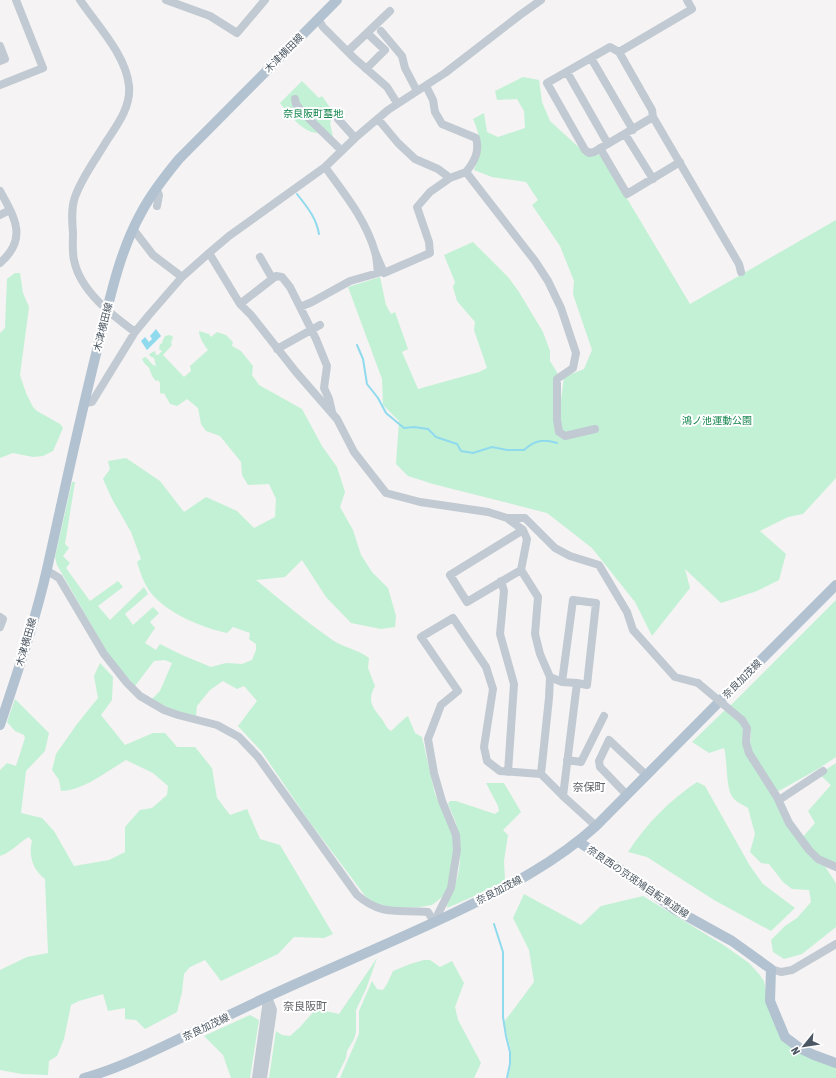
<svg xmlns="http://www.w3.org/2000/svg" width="836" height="1078" font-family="'Asap Condensed','Noto Sans JP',sans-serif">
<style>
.green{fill:#c3f1d5}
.water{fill:#90daee}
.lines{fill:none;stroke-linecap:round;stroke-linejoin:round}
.stream{stroke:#90daee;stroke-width:2}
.minor{stroke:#c1cad2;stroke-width:8}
.major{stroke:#b3c2d1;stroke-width:10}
.minor-bridge{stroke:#c1cad2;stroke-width:8}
.labels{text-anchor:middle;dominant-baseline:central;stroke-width:4;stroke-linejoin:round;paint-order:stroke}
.street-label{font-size:10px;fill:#4a5661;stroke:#fff}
.park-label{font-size:10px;fill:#17864f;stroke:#fff}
.neighbourhood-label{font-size:11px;fill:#5f6368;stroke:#fff}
</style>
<rect width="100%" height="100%" fill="#f5f3f3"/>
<path class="green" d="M523 77 539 80 542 102 550 121 584 152 601 155 690 304 836 220V478L803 514 788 517 760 531 786 554 779 580 757 591 721 603 685 569 690 588 652 636 635 602 592 548 547 513 433 484 408 476 396 464 399 421 383 405 382 379 348 287 380 277 386 305 391 314 395 312 408 349 402 352 418 389 479 372 487 368 474 330 475 322 457 301 453 287 455 282 444 255 473 242 508 277 519 292 543 332 550 351V361L558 374 556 434 562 439 559 415 564 377 584 369 592 350 573 294 574 281 560 246 532 205 538 200 526 182 492 177 474 170C482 148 482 140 473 119L484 113 487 132 498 137 525 128 524 111 517 99 497 100 495 91Z
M302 81 319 98 322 96 334 113 330 123 333 137C327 135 323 134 317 133 302 132 289 114 280 103Z
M15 273H20L23 293 29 307 20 375 26 393 33 407 37 411 60 424 63 428 53 451 43 456 33 457 13 453 0 458V333L5 328 7 279Z
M199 331 209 334 211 337 217 332 226 335 233 342 232 346 241 351 253 366 252 375 259 385 302 409 322 446 337 467 345 492 340 507 353 530 361 555 372 572 388 588 396 616 395 627 381 629 351 623 326 597 302 560 285 577 256 580C281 600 305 621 331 639 343 648 358 649 369 658L368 668 375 686C367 700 372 707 381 718 385 723 386 728 391 731L405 718 408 716 415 733 422 737 435 794 451 827 455 845 449 888 442 897 432 905 419 907 392 908 376 903 366 897 309 821 262 752 238 726 257 701 244 686 237 689 223 681 210 690 197 706 196 717 177 712 152 699 160 691 172 663 165 660 154 661 135 686 109 656 57 565 55 557 72 482H75L65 544 69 548 63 556 70 563 66 568 90 601 118 581 123 587 98 606 110 620 144 587 148 594 125 614 133 625 153 607 159 613 150 622 155 628 145 643 156 650 160 644 182 655 211 667 226 663 242 664 252 660 256 650V644L249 639 250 633 233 627 227 633C201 627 168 614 151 593 144 584 140 572 137 562L141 559 131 532 112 499 103 479 110 469 108 461 126 458 160 481 184 512 206 497 237 511 254 528 275 517 276 499 269 484 248 485 242 475 241 462 220 436 206 431 201 424 198 408 187 399 177 406 170 404 164 393 161 394 160 392V383L158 380 156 381C152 377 151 373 149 368 147 365 144 364 142 359L145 357C149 359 151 365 156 366L154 358 150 356 149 354 155 351 156 355H158L162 351 159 349 160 344 163 343 162 342 165 336 170 335 173 337 171 343 172 345 163 355 184 377 191 371 190 366 208 350C204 345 199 337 199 331Z
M836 600V757L818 769 777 792 753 754 750 745 751 733 750 726 730 706Z
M100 663 113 677 112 700 101 715 125 745 153 733H165L177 747H195L212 768 217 798 230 815 247 809 260 839 280 845 333 934 324 938 294 937 278 954 221 981 205 960 190 967 184 974 182 992 177 1012 145 1029 136 1020 125 1019V1008L108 1011 103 994 79 1001 71 1005 64 1039 57 1056 49 1061 48 1075 22 1074 0 1070V970L27 957 48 953 45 879C33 870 28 855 32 841L29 837C19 842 12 852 0 856V770L7 763 16 766 25 738 24 735 15 731 7 722 15 699 49 733 45 751 26 771 21 813 42 818 54 831 74 866 109 860 125 852V827L140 810 152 808 167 795 168 786 153 773 126 760C107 771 85 790 61 791L59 780 52 770 56 754 77 724 98 698 94 676Z
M725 710 743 725V740L777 800 824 865 836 883V927L802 954 784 959 773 952 771 940 785 926 797 918 811 902 809 890 792 889 783 882 769 864 761 863 750 852 755 834 748 808C744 805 738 803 734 799 725 790 728 762 724 748L709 753 692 742Z
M836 763V865L818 856 802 838 815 823 808 811 831 785 819 774Z
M697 782 705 786 750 866 763 884 795 908 771 931 714 900 647 857 628 852C646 824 669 801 697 782Z
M486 783H504L521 812 503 830 508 835 504 861 505 881 472 897 447 908C447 899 453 893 455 885 462 867 461 845 457 827 455 819 451 811 448 804L450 801H456L495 814 499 811 498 806Z
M524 894 581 925 601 906 643 896 725 946 749 963 759 974 764 981 769 1008 780 1032 836 1064V1078H508L511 1064V1052L504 1022 534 982 529 950 513 918Z
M377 958 366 989 356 1010V1032L354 1039 347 1051 346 1058 336 1078H269L276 1031 282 1035 290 1036 300 1027 316 1009 339 1014Z
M424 960H430L440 967 452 961 464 983 455 1007 458 1020 481 1063 474 1078H340L359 1034V1011L372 981 377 989 383 990 387 984 393 971 410 964Z
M250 1015 259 1020 250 1078H231L223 1055 204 1036Z"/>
<path class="water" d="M156 329 161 336 147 350 141 341 145 337 149 342 152 339 150 336Z"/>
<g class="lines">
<path class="stream" d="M297 194C307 207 316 217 319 234
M357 345 363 359 367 384 378 398 386 413 404 428 414 427 428 429 436 437 457 444 461 451 473 453 492 447 507 450H524C535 440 543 439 557 443
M494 924 503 952V1017L506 1036 510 1052V1064L507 1078"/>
<path class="minor" d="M80 0C97 25 126 55 129 86 131 107 117 125 106 142 96 159 82 177 75 197 71 208 72 221 73 233 73 242 72 251 74 260 80 291 112 315 135 332
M166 0 210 16 237 33 265 0
M318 19 323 27 354 58 387 87 397 103
M381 31 402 56 405 68 417 91
M367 33 390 11
M0 46 5 59 0 61
M348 51 367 33 385 50 366 69
M619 52 692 9 687 0
M591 58 633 130
M567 72 608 144
M0 85 43 68 16 0
M426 86 433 100 435 112 442 124 476 138C480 152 474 162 466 172L535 261 548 281 561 308 576 353 573 368 557 379V420L559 432 565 436 595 429
M295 99 296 104 302 112 342 151
M653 117 594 152 589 153 585 150 547 83 610 47 619 52 652 110 653 117 739 264 741 272
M338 119 355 138
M625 134 653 179
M600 148 627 194 680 162
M450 178 466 172
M156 188 159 195 157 206
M0 191C15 218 28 239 0 263
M0 215 10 210
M133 229 153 255 182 277
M375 252 384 273 430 253 429 242 417 207 430 192 450 178 438 169 415 159 398 143 378 119
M209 253 240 304 251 315 296 372 337 419 354 452 386 493 420 502 488 512 507 518 523 530 527 539 521 570 538 597 535 634 540 654 550 677 549 698 541 774 563 796 596 826
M260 257 272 278
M240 304 276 276 282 277 290 287 316 339 327 366 324 388 329 399 332 412
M300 307 312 302 350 281 378 273C377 266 377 258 375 252 366 220 344 193 325 167
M277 349 320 325
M84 403 92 402 135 332 149 315 182 277 209 253 229 236 325 167 355 138 388 110 445 73 520 15 541 0
M507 518H525L555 548 570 556 599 565 627 612 633 630 675 677 698 683
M46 570 59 578 104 654 127 683 140 696 164 710 178 715 217 725 239 737 258 757 357 895C383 917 398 909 428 912L434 922
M521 570 467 602 450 575 523 530
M501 581 504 591 500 634 514 684 508 772
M0 617 3 619 0 627
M550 677 562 682 577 683 563 796
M562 682 573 600 596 603 587 685 577 683
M742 720 747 728 746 743 749 753 777 797 789 823 809 850 818 859 836 867
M567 760 581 762 604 716
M627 795 600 767 599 761 609 740 646 775
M779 800 823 771
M434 922 451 888 457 850 456 835 442 801 434 773 428 739 441 705 458 691 421 637 453 618 486 667 493 689 484 747 487 761 500 771 541 774
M771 969 781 972 792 970 836 944
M256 1078 267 1000
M263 1078 273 1010 268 997"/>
<path class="major" d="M0 725C17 673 35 622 47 569 64 493 80 417 99 342 110 298 119 253 141 213 151 194 165 176 179 159L337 0
M579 842 624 872 674 909 732 941 771 969 770 1001 785 1037 801 1049 814 1055 836 1063
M84 1078C111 1071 137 1059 162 1047 198 1030 233 1013 269 996 332 967 396 941 458 911 508 887 555 863 596 826L720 701 836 585"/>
<path class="minor-bridge" d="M698 683 742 720"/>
</g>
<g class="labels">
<g class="street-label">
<text transform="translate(284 53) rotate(-45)">木津横田線</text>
<text transform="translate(103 327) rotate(-76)">木津横田線</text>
<text transform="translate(26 642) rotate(-74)">木津横田線</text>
<text transform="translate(742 679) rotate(-45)">奈良加茂線</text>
<text transform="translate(638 882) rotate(34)">奈良西の京斑鳩自転車道線</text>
<text transform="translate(499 890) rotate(-27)">奈良加茂線</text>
<text transform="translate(206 1027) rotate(-25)">奈良加茂線</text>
</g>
<g class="park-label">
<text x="313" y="113">奈良阪町墓地</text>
<text x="717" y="420">鴻ノ池運動公園</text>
</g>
<g class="neighbourhood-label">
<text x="589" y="787">奈保町</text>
<text x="305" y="1006">奈良阪町</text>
</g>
</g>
<g transform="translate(804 1046) rotate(240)" stroke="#ffffff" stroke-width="3" paint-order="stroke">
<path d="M0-3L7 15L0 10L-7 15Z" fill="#4a5661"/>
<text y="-6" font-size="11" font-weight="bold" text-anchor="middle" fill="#4a5661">N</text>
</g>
</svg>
